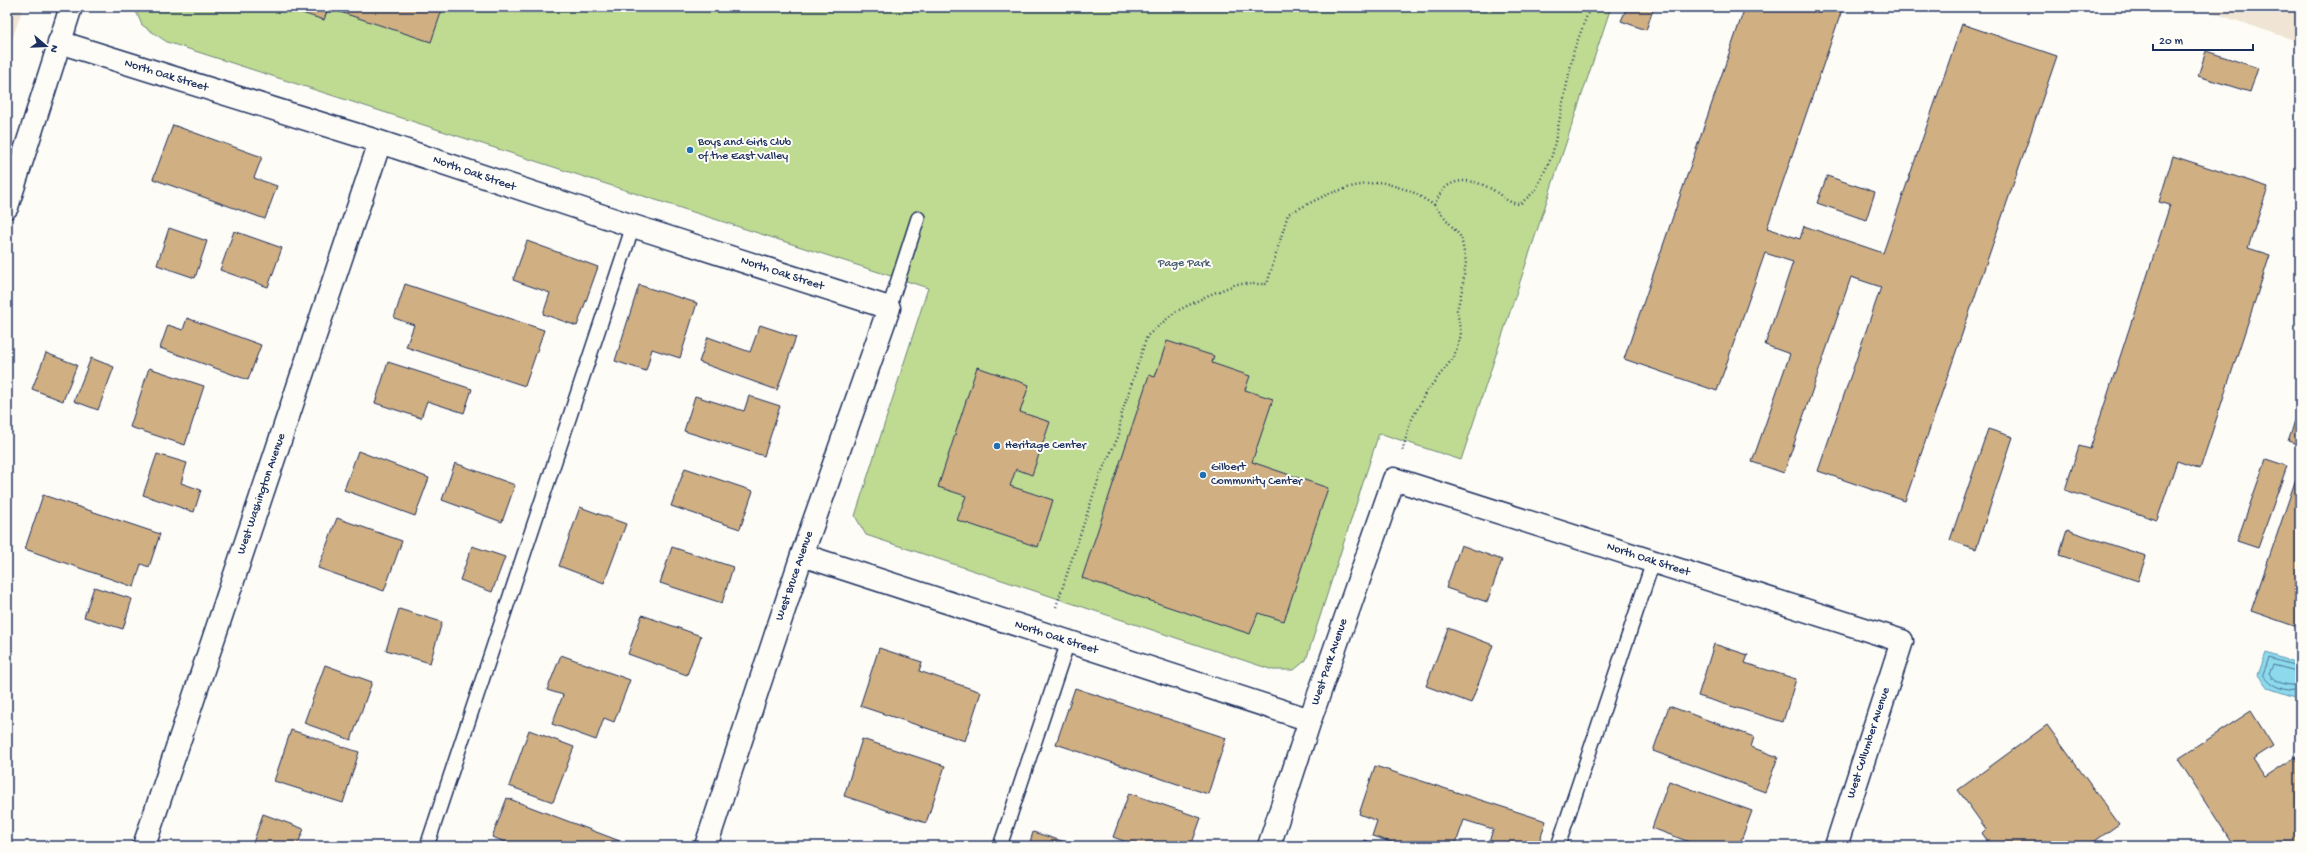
<svg xmlns="http://www.w3.org/2000/svg" width="2307" height="853" font-family="'Gochi Hand',sans-serif">
<style>
.built{fill:#f0e5d4}
.green{fill:#bfdb92;stroke:#6d8578}
.water{fill:#8ddaec;stroke:#5f96b3}
.lines{fill:none;stroke-linecap:round;stroke-linejoin:round}
.shore{stroke:#497397;stroke-width:1}
.building{fill:#d0af83;stroke:#1b2f5e}
.service-casing{stroke:#1b2f5e;stroke-width:16}
.minor-casing{stroke:#1b2f5e;stroke-width:25}
.secondary-casing{stroke:#1b2f5e;stroke-width:25}
.path{stroke:#1b2f5e;stroke-width:2.5;stroke-dasharray:1 3;stroke-linecap:butt}
.service{stroke:#fdfcf7;stroke-width:13}
.minor{stroke:#fdfcf7;stroke-width:22}
.secondary{stroke:#fdfcf7;stroke-width:22}
.poi-dot{fill:#1f6fb2;stroke:#fdfcf7;stroke-width:1.5}
.labels{text-anchor:middle;dominant-baseline:central;stroke-width:4;stroke-linejoin:round;paint-order:stroke}
.street-label{font-size:12px;fill:#1b2f5e;stroke:#fdfcf7}
.poi-label{font-size:12px;fill:#1b2f5e;stroke:#fdfcf7;text-anchor:start}
.park-label{font-size:12px;fill:#445a6b;stroke:#fdfcf7}
</style>
<rect width="100%" height="100%" fill="#fdfcf7"/>
<filter id="ink" filterUnits="userSpaceOnUse"><feTurbulence type="fractalNoise" baseFrequency=".025" numOctaves="2"/><feDisplacementMap in="SourceGraphic" scale="8" xChannelSelector="R" yChannelSelector="G"/><feConvolveMatrix kernelMatrix="1 2 1 2 8 2 1 2 1" color-interpolation-filters="sRGB"/></filter>
<g filter="url(#ink)">
<path class="built" d="M7 7H23L7 54Z
M2196 7H2300V42L2282 36Z"/>
<path class="green" d="M134 7H1611L1461 460 1379 433 1306 660 1294 670H1273L866 535 855 516 928 288 167 42 142 25Z"/>
<path class="water" d="M2266 653 2300 664V693L2295 697 2268 688 2258 675Z"/>
<g class="lines">
<path class="shore" d="M2300 667 2269 658 2263 674C2270 687 2286 692 2300 690
M2300 672 2273 665 2269 673C2275 684 2289 686 2300 685"/>
</g>
<path class="building" d="M283 7H443L431 42 328 8 324 20Z
M1627 7H1654L1646 30 1621 21Z
M1745 7H1843L1767 228 1800 239 1804 226 1883 253 1962 24 2057 56 1905 501 1818 471 1881 287 1851 277 1784 473 1752 462 1790 354 1765 345 1793 262 1765 253 1717 391 1624 359Z
M2206 51 2258 68 2250 92 2198 76Z
M173 125 262 157 254 178 277 186 265 219 153 179Z
M2173 156 2268 187 2248 248 2270 255 2200 469 2177 461 2157 520 2065 490 2079 446 2090 449 2132 320H2133L2170 205 2159 202Z
M1827 176 1875 192 1866 220 1817 203Z
M169 228 207 241 195 278 157 265Z
M234 231 282 248 268 287 220 270Z
M527 241 598 267 577 326 543 314 550 293 513 280Z
M405 284 544 330 525 386 406 347 414 325 394 318Z
M639 285 697 303 680 358 652 349 646 371 615 361Z
M187 318 261 345 248 380 160 348 168 325 183 330Z
M760 325 796 337 777 390 699 362 708 337 750 352Z
M1167 341 1214 356 1212 363 1250 376 1245 390 1273 399 1252 462 1328 488 1284 621 1258 613 1250 634 1082 578 1149 375 1155 377Z
M46 353 77 365 63 401 32 389Z
M91 358 114 367 98 410 74 401Z
M388 362 472 389 464 413 427 401 421 418 375 403Z
M977 367 1029 385 1020 412 1050 422 1032 475 1016 469 1010 486 1053 500 1038 547 957 520 966 496 938 487Z
M149 368 204 386 185 445 130 427Z
M695 396 744 411 749 396 780 406 764 456 684 431Z
M2300 406V445L2288 441Z
M1988 429 2013 437 1976 549 1950 540Z
M358 451 429 478 415 516 344 490Z
M157 454 187 463 181 483 201 490 194 512 143 495Z
M2266 459 2287 466 2258 548 2237 541Z
M455 463 515 485 502 522 442 500Z
M2300 467V628L2251 611Z
M685 468 753 491 740 529 671 506Z
M43 495 160 534 149 567 141 564 134 587 25 549Z
M580 507 626 524 604 583 559 566Z
M337 518 402 541 384 591 318 568Z
M2067 530 2146 556 2138 581 2059 555Z
M1461 545 1502 560 1487 602 1446 588Z
M472 546 505 557 492 592 460 580Z
M672 547 733 567 722 603 660 583Z
M94 587 132 599 123 629 84 617Z
M399 609 442 622 430 663 386 650Z
M642 615 701 636 687 675 628 654Z
M1448 628 1493 645 1471 703 1426 686Z
M1714 644 1748 655 1745 663 1796 679 1783 722 1698 696Z
M879 648 922 662 919 671 981 692 965 741 860 706Z
M561 655 630 680 614 722 604 718 596 740 552 724 563 695 547 690Z
M325 665 372 682 351 740 304 723Z
M1075 688 1226 738 1208 794 1056 744Z
M1669 706 1754 737 1751 747 1778 757 1765 792 1653 751Z
M2251 711 2273 746 2253 759 2265 777 2300 754V843L2295 846H2234L2178 759Z
M2047 725 2119 824 2088 846H1991L1982 833 1986 829 1958 790Z
M291 730 359 752 343 803 274 781Z
M529 730 574 747 553 802 509 786Z
M862 739 945 766 926 823 844 796Z
M1375 766 1546 821 1538 846H1488L1493 829 1464 820 1455 846H1403L1372 836 1377 821 1359 814Z
M1669 781 1752 811 1739 846H1700L1652 828Z
M1129 793 1201 818 1191 846H1137L1113 837Z
M507 798 625 843 624 846H516L492 837Z
M263 814 304 829 297 846H252Z
M1033 832 1078 846H1029Z
M1364 840 1383 846H1362Z"/>
<g class="lines">
<defs>
<path id="service" d="M889 308 918 218
M427 846 633 226
M1000 846 1068 642
M1558 846 1653 562"/>
<path id="minor" d="M59 42 380 142 633 226 889 308 802 555 706 846
M802 555 1310 720
M144 846 380 142
M1269 846 1310 720 1394 479 1902 641 1836 846"/>
<path id="secondary" d="M7 207 71 7"/>
</defs>
<use href="#service" class="service-casing"/>
<use href="#minor" class="minor-casing"/>
<use href="#secondary" class="secondary-casing"/>
<path class="path" d="M1434 205C1437 200 1441 191 1446 187 1460 176 1480 182 1493 190 1503 196 1507 203 1520 204L1535 191 1552 156 1574 50 1590 7
M1056 607 1100 475 1119 435 1121 416 1147 336 1175 312 1209 295 1237 284H1267L1288 214 1328 194 1354 186 1381 182 1411 191 1434 205 1461 237 1466 262 1462 290 1457 310 1461 335 1454 357 1426 392 1410 423 1402 452"/>
<use href="#service" class="service"/>
<use href="#minor" class="minor"/>
<use href="#secondary" class="secondary"/>
</g>
</g>
<g class="poi-dot">
<circle cx="690" cy="150" r="4"/>
<circle cx="997" cy="446" r="4"/>
<circle cx="1203" cy="475" r="4"/>
</g>
<g class="labels">
<g class="street-label">
<text transform="translate(166 76) rotate(17)">North Oak Street</text>
<text transform="translate(474 174) rotate(19)">North Oak Street</text>
<text transform="translate(782 274) rotate(18)">North Oak Street</text>
<text transform="translate(262 494) rotate(-71)">West Washington Avenue</text>
<text transform="translate(1648 560) rotate(18)">North Oak Street</text>
<text transform="translate(795 576) rotate(-71)">West Bruce Avenue</text>
<text transform="translate(1056 638) rotate(18)">North Oak Street</text>
<text transform="translate(1330 662) rotate(-71)">West Park Avenue</text>
<text transform="translate(1869 743) rotate(-72)">West Cullumber Avenue</text>
</g>
<g class="poi-label">
<text x="698" y="143">Boys and Girls Club<tspan x="698" dy="14">of the East Valley</tspan></text>
<text x="1005" y="446">Heritage Center</text>
<text x="1211" y="468">Gilbert<tspan x="1211" dy="14">Community Center</tspan></text>
</g>
<g class="park-label">
<text x="1184" y="264">Page Park</text>
</g>
</g>
<rect width="2307" height="853" fill="none" stroke="#fdfcf7" stroke-width="24"/>
<rect x="12" y="12" width="2283" height="829" fill="none" stroke="#1b2f5e" stroke-width="1.5" filter="url(#ink)"/>
<g transform="translate(46 46) rotate(109)" stroke="#fdfcf7" stroke-width="3" paint-order="stroke">
<path d="M0-3L7 15L0 10L-7 15Z" fill="#1b2f5e"/>
<text y="-6" font-size="11" font-weight="bold" text-anchor="middle" fill="#1b2f5e">N</text>
</g>
<path d="M2153 44v6h100v-6" fill="none" stroke="#1b2f5e" stroke-width="2"/>
<text x="2159" y="44" font-size="12" fill="#1b2f5e" stroke="#fdfcf7" stroke-width="3" paint-order="stroke">20 m</text>
</svg>
